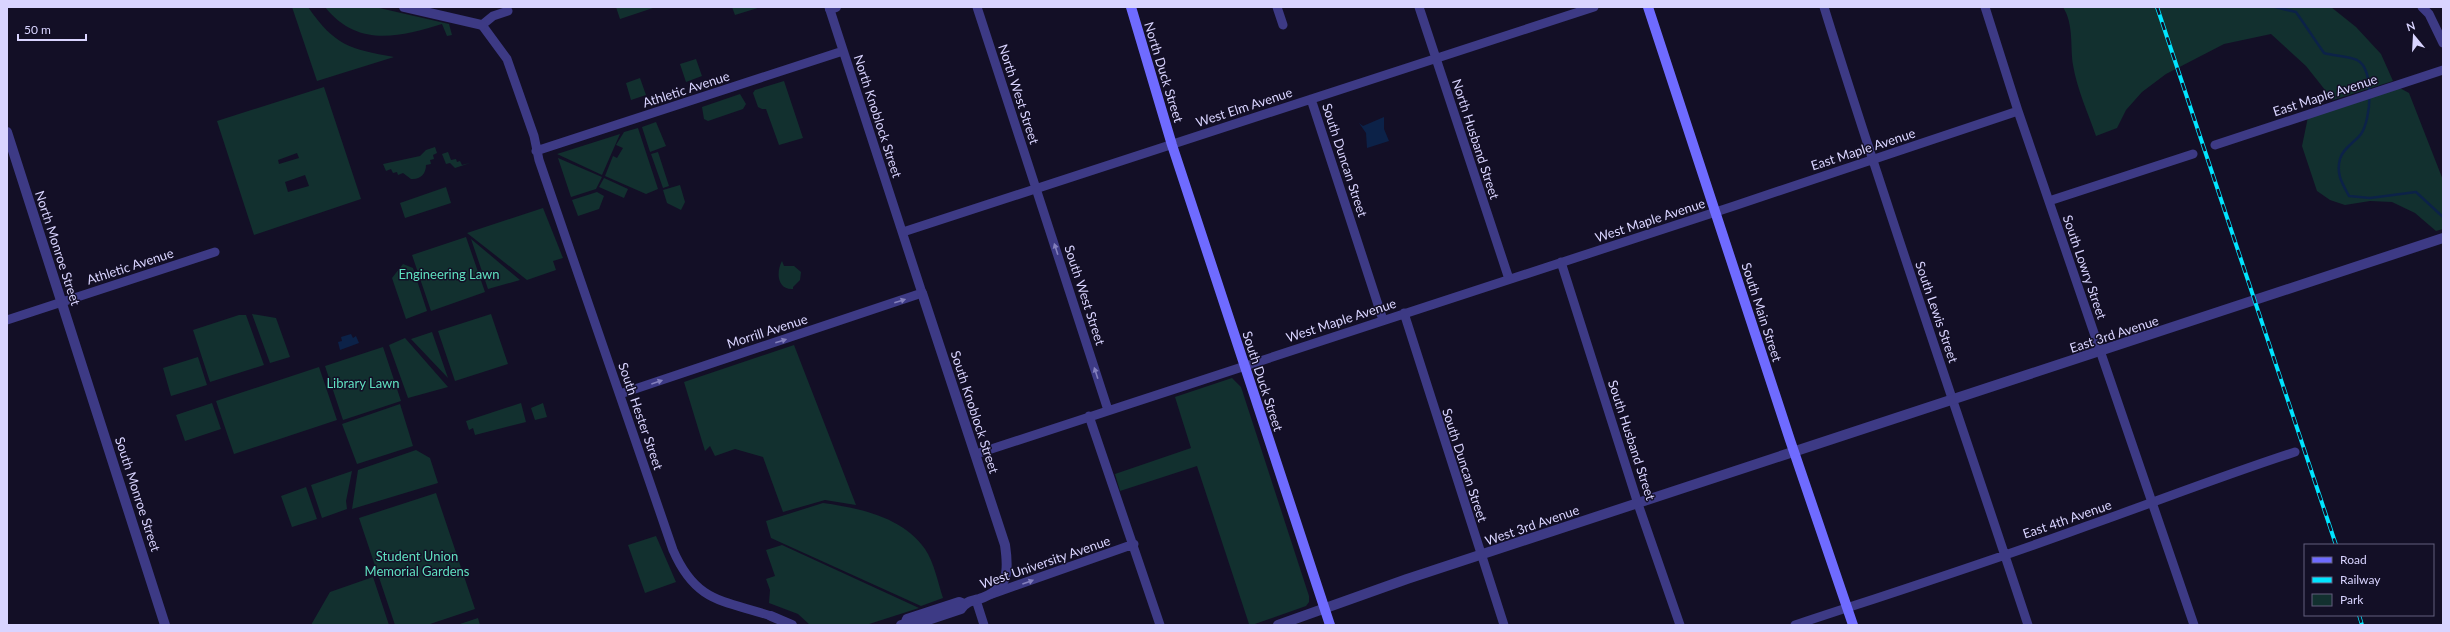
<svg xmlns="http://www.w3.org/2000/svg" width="2450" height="632" font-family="Lato,sans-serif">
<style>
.green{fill:#12302f;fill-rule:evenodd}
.water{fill:#0c2248}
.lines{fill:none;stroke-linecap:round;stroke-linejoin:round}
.stream{stroke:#0c2248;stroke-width:2.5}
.minor{stroke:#3d3a85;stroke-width:9}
.tertiary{stroke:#3d3a85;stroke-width:10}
.secondary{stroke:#6f6bff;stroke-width:10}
.rail-casing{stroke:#00e5ff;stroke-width:4}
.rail{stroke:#130f26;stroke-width:2.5;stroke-dasharray:8;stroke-linecap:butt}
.oneway{fill:#837fbc}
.labels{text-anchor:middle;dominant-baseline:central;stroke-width:3;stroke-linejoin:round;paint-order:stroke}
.street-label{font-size:13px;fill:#d9d4ff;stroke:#130f26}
.park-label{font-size:13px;fill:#5fe0c0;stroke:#130f26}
</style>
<rect width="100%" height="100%" fill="#130f26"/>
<path class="green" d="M292 7H308C335 46 350 49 394 57L317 81Z
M325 7H375L449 24 452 35 447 36 442 24C399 37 358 48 325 7Z
M616 7H656L620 19Z
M732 7H761L735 15Z
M2063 7H2331L2356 27 2381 54 2393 81 2333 100 2306 66 2271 34 2224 44 2166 74 2142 92 2126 110 2117 128 2096 136C2088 113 2077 89 2073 65 2070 45 2074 25 2063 7Z
M696 59 702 76 686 82 680 64Z
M640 78 646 95 631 100 626 83Z
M784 81 803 138 779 145 766 109H762L758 107 753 93 755 90Z
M324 87 361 199 254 235 217 121ZM297 153 299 158 279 164 278 160ZM305 175 309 186 288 192 285 182Z
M2398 87 2409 93 2443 180V229L2436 231 2415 213 2392 202 2370 201 2345 205 2330 200 2317 191 2302 146 2308 117Z
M740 94 746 104 743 109 708 121 704 119 702 107Z
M656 122 666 146 650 152 642 127Z
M638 128 658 189 646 194 605 176 613 156 617 158 623 148 616 145 624 132Z
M620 134 602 175 557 154Z
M435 147 437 153 433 155 434 159 430 160 431 164 426 165C426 174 420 180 411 179L403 173 398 175 397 172 393 173 391 169 386 171 383 164 420 156 426 150Z
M448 152 451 160 456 159 457 162 460 161 462 165 470 163 455 168 450 163 446 164 442 154Z
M658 152 669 186 663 188 651 154Z
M558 158 602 177 596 189 571 197Z
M604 178 628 189 624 198 599 187Z
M680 185 685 202 681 210 667 203 663 190Z
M446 187 451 203 405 218 400 203Z
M597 192 604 196 599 209 578 216 572 200Z
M543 208 563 258 553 261 556 270 527 280 467 233Z
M466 237 485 292 431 311 412 255Z
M471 239 520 280 488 289Z
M782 261 784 266H794L801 272 800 280 793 287V289C777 290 776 272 782 261Z
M403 264 413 268 427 311 406 319 392 278Z
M252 314 276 318 290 357 270 363Z
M491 314 508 364 455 381 438 331Z
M239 315H246L264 365 210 382 193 330Z
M432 332 448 378 411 339Z
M405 338 448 387 408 398 389 345Z
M794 345 856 505 825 500 783 512 763 457 735 449 715 456 710 446 705 451 684 382Z
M383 347 401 401 343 420 325 366Z
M198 357 207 385 171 396 163 368Z
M319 367 337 420 234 454 216 401Z
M1232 378 1241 387 1309 596V602L1306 606 1252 625 1249 624 1197 466 1120 491 1115 474 1191 448 1175 397Z
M212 403 221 429 185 441 176 415Z
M521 403 526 422 475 435 473 428 469 430 466 421Z
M543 403 547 417 535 420 531 408Z
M400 404 413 446 357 464 342 424Z
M416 450 430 458 438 483 352 509 358 470Z
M352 471 346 501 347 509 322 518 311 485Z
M306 487 317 519 292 527 281 496Z
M436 493 475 609 427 625H395L359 518Z
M823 503C859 508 903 517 925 549 934 562 938 583 943 598L921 606 771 538 766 521Z
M656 536 676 582 645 593 628 545Z
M782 545 919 608 866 625H810L798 614 769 603 770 590 766 579 775 576 766 550Z
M373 577 389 625H311L330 592Z
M478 618 480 625H457Z"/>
<path class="water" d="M1384 117V129L1389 141 1367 148 1366 133 1359 123 1363 126Z
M351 334 353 338 356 336 359 343 340 350 338 342 342 341 341 337Z"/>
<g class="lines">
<path class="stream" d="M2275 7 2296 12 2324 53C2334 56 2348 56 2357 60 2375 69 2371 120 2361 134 2355 142 2342 149 2340 159 2336 174 2342 183 2349 196L2370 198 2416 192 2443 217"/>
<path class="minor" d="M977 7 1108 410
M1277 7 1283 25
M1419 7 1509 279
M1824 7C1888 214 1960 419 2028 625
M1985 7 2018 111 2194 625
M2422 7 2429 14 2443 43
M508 11 493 16 482 25 507 59 534 136 539 160 673 550C696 603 723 600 771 616
M1311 99 1383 320
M2215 145 2443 70
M536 151 843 51
M2049 201 2193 154
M903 232 1594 7
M1561 262 1638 504 1680 625
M1404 313 1504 625
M7 320 215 252
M620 394 922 293 829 7
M1089 416 1160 625
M976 454 1734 206 2018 111
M992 594 1134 544
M976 600 984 625
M1795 625C1892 593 1989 562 2084 527 2155 502 2224 475 2295 452"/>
<path class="tertiary" d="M404 7 482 25
M830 9 836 7
M7 132 165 625
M771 616 792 625
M901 625 905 624 907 619 959 602 964 604
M913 625 961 609C965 602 971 601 979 599 1009 589 1009 572 1005 545L922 293
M1278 625 1407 579 2443 238"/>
<path class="secondary" d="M1131 7 1172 145 1330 625
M1648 7 1790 440 1853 625"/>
<defs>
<path id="rail" d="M2157 7 2336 545
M2359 615 2362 625"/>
</defs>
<use href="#rail" class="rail-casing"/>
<use href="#rail" class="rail"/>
</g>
<defs><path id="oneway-solid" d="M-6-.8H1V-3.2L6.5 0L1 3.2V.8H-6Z"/></defs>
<g class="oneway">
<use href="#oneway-solid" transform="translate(1056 249) rotate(-108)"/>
<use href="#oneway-solid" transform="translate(900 301) rotate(-18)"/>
<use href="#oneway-solid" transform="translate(781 341) rotate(-18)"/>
<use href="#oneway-solid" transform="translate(1096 373) rotate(-108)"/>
<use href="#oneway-solid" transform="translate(657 382) rotate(-19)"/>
<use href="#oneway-solid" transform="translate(1028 582) rotate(-20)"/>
</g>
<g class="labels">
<g class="street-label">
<text transform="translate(1164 72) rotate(73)">North Duck Street</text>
<text transform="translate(686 89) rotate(-18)">Athletic Avenue</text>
<text transform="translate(1019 94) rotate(72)">North West Street</text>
<text transform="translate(2325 95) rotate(-18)">East Maple Avenue</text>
<text transform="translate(1244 107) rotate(-18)">West Elm Avenue</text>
<text transform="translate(878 116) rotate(72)">North Knoblock Street</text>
<text transform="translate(1476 139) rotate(72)">North Husband Street</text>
<text transform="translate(1863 149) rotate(-18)">East Maple Avenue</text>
<text transform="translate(1345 160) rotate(72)">South Duncan Street</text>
<text transform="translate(1650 220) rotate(-18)">West Maple Avenue</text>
<text transform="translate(58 248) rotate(72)">North Monroe Street</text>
<text transform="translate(130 266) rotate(-18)">Athletic Avenue</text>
<text transform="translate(2085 267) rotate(71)">South Lowry Street</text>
<text transform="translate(1085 295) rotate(72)">South West Street</text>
<text transform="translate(1762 312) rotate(72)">South Main Street</text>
<text transform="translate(1937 312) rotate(71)">South Lewis Street</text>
<text transform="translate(1341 320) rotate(-18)">West Maple Avenue</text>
<text transform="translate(767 331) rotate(-18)">Morrill Avenue</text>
<text transform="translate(2114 334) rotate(-18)">East 3rd Avenue</text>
<text transform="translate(1263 381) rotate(72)">South Duck Street</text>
<text transform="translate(975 412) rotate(72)">South Knoblock Street</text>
<text transform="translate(641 416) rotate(71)">South Hester Street</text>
<text transform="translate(1632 440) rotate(72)">South Husband Street</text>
<text transform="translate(1465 465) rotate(72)">South Duncan Street</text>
<text transform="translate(138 494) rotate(72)">South Monroe Street</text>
<text transform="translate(2067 519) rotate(-19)">East 4th Avenue</text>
<text transform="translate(1532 525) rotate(-19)">West 3rd Avenue</text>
<text transform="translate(1045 562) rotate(-19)">West University Avenue</text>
</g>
<g class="park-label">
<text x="449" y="274">Engineering Lawn</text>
<text x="363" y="383">Library Lawn</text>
<text x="417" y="556">Student Union<tspan x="417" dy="15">Memorial Gardens</tspan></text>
</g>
</g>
<rect width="2450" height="632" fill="none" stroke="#d9d4ff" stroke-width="16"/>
<rect x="2304" y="544" width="130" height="72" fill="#130f26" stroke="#625e7d"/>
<rect x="2312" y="557" width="20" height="6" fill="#6f6bff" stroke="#625e7d"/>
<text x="2340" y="564" font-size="12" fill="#d9d4ff">Road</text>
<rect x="2312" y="577" width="20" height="6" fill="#00e5ff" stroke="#625e7d"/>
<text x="2340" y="584" font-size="12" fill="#d9d4ff">Railway</text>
<rect x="2312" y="594" width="20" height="12" fill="#12302f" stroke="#625e7d"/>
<text x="2340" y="604" font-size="12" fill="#d9d4ff">Park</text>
<g transform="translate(2414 36) rotate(342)" stroke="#130f26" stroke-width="3" paint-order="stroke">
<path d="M0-3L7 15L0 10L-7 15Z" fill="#d9d4ff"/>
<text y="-6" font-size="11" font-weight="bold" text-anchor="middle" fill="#d9d4ff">N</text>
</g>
<path d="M18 34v6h68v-6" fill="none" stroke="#d9d4ff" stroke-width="2"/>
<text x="24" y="34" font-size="12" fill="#d9d4ff" stroke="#130f26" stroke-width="3" paint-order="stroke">50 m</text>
</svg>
